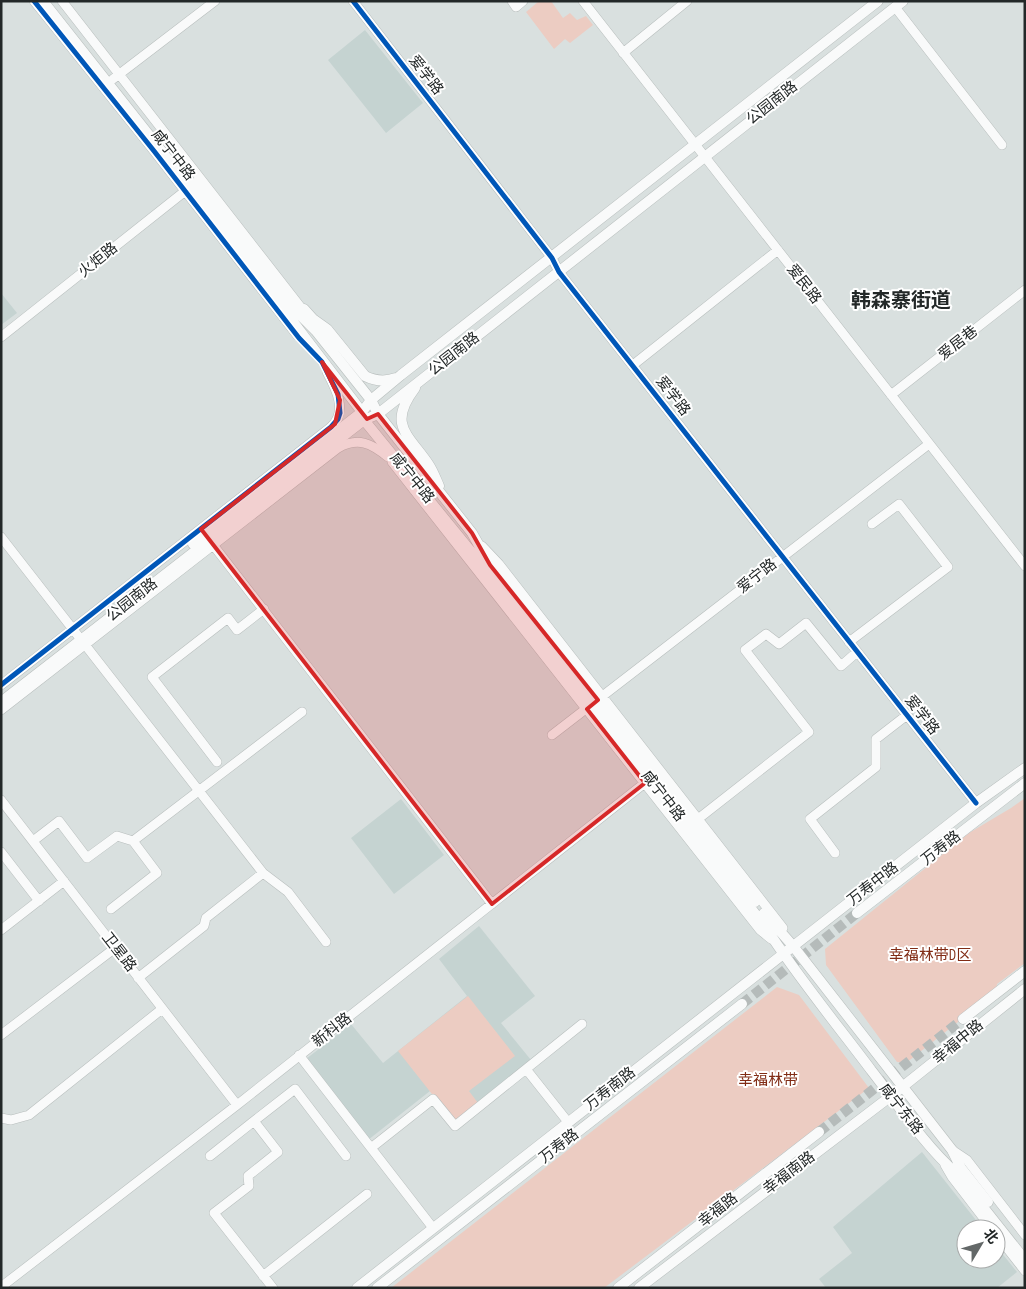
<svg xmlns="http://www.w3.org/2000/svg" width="1026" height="1289" font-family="'Sofia Sans Condensed','Noto Sans SC',sans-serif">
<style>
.built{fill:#c5d3d1}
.green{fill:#ecccc2}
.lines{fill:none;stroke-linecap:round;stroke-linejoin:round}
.major-tunnel{stroke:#b5bbba;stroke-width:10;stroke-dasharray:10 5;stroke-linecap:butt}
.minor-casing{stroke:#b8bebd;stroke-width:10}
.major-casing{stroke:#b8bebd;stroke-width:11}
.minor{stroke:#f9fafa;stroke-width:9}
.major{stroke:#f9fafa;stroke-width:10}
.cycleway-casing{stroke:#fff;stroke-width:8}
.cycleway{stroke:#0057b8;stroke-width:5}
.marked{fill:#d62828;fill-opacity:0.2;stroke:#d62828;stroke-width:4;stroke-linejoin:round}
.labels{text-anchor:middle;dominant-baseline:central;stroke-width:4;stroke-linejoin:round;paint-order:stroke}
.street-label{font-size:15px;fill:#232828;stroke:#fff}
.park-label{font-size:15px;fill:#812c15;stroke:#fff}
.district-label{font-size:20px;font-weight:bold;fill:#232828;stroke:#fff}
</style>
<rect width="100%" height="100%" fill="#d9e0df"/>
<path class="built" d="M365 30 423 103 386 133 328 60Z
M1 293 17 313 1 325Z
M401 799 444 855 394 894 351 838Z
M479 926 535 996 501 1023 531 1060 454 1122 430 1091 368 1140 306 1059 351 1024 383 1063 467 996 439 959Z
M922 1152 983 1229H966V1259H996V1246L1017 1272 997 1288H826L819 1279 852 1253 833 1227Z"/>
<path class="green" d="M539 1H551L563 18 570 13 577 20 586 16 593 25 570 43 565 39 554 49 526 12Z
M1025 798V963L997 984 996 992 906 1063 897 1062 826 965 825 949 969 833 1011 808Z
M777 987 799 995 869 1088 604 1288H391Z
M468 996 515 1056 469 1091 478 1103 454 1122 398 1051Z"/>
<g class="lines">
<path class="major-tunnel" d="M742 1004 857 913
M819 1132 963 1019"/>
<defs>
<path id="minor" d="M34 1 154 151 297 335
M62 1 306 314
M353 1 552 258 559 272 976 803
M512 1 516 7 523 1
M583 1 1025 566
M895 7 1002 145
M623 53 687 1
M113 79 215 1
M1 337 189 188
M633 365 778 250
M891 395 1025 290
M392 462 760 930 771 939
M1 537 263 873 288 892 326 942
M210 541 492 904
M482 546 499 564 783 928
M849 642 948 567 899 504 872 524
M1 685 331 427C348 411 336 389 327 372
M1 710 338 448C358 437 371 443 388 457
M552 735 929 444
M217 762 152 677 228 618 237 630 264 609
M1 800 237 1105
M698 819 809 732 745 650 766 634 779 644 806 623 841 666 857 652
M33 841 59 821 87 858 117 836 133 841 302 712
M1 852 39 901
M835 853 810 819 876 767V739L907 715
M111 909 157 873 133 841
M1 930 64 881
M138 978 204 926 206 918 263 873
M1 1035 115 948
M299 1055 433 1228
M526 1069 568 1122
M1 1118 11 1120 29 1115 162 1009
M371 1148 433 1099 455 1126 582 1024
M952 1150 967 1160 1025 1235
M210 1156 254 1121
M945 1165 952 1177 992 1229
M996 1234 1025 1271
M263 1276 367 1194
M1 1287 237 1105 660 771
M273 1288 214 1213 249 1186 248 1176 278 1152 254 1121 295 1089 346 1156"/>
<path id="major" d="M43 1 190 187 362 412 364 420 486 570 764 925C796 975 835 1022 871 1070 897 1103 924 1145 956 1173L1025 1260
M195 183 300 315 316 331 371 400 378 414 472 533 490 565 755 902
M304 309 313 319 327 329 365 376C375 381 385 382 396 378
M415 388C387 425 408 434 429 465 433 471 436 479 439 486
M193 544 362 412 371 400 401 375 878 1
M1 702 364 420 378 414 903 1
M764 913 793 946 903 1087 952 1150 961 1168 988 1202
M857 913 1025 783
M963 1019 1025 971
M357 1288 976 803 1025 768
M377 1288 742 1004
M618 1288 819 1132
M639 1288 891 1096 1025 989"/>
</defs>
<use href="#minor" class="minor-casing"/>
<use href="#major" class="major-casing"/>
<use href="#minor" class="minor"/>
<use href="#major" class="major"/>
<defs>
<path id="cycleway" d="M353 1 552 258 559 272 976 803
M1 685 331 427 338 419 340 413 338 394 322 362 299 338 154 151 34 1"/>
</defs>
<use href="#cycleway" class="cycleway-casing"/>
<use href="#cycleway" class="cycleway"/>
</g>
<path class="marked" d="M322 362 367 419 378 414 472 533 490 565 598 700 587 709 645 783 492 904 201 529 335 424 340 400Z"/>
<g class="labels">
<g class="street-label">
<text transform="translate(426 75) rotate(52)">爱学路</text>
<text transform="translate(772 103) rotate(-38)">公园南路</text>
<text transform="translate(173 155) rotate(52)">咸宁中路</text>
<text transform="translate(98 260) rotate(-39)">火炬路</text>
<text transform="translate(804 284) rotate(52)">爱民路</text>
<text transform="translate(958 343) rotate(-38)">爱居巷</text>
<text transform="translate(454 354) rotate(-38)">公园南路</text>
<text transform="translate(673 396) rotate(52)">爱学路</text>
<text transform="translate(412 478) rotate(51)">咸宁中路</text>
<text transform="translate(757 576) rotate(-38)">爱宁路</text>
<text transform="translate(132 600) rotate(-38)">公园南路</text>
<text transform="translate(922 715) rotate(52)">爱学路</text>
<text transform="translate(663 796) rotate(52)">咸宁中路</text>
<text transform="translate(941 848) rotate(-38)">万寿路</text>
<text transform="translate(873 884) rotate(-38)">万寿中路</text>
<text transform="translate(119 952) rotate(52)">卫星路</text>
<text transform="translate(332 1030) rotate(-38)">新科路</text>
<text transform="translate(958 1042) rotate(-39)">幸福中路</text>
<text transform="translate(610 1089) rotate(-38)">万寿南路</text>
<text transform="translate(901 1109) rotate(52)">咸宁东路</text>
<text transform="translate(559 1146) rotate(-38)">万寿路</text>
<text transform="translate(789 1173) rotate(-37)">幸福南路</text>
<text transform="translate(718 1210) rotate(-38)">幸福路</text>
</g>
<g class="park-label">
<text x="930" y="955">幸福林带D区</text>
<text x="768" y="1080">幸福林带</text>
</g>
<g class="district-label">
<text x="901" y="301">韩森寨街道</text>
</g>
</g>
<rect width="1026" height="1289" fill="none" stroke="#232828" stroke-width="5"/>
<g transform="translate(981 1244) rotate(52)"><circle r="24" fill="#ffffff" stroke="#a7a9a9"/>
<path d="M0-4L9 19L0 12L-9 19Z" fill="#636868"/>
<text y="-8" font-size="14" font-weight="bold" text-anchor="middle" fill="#232828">北</text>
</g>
</svg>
